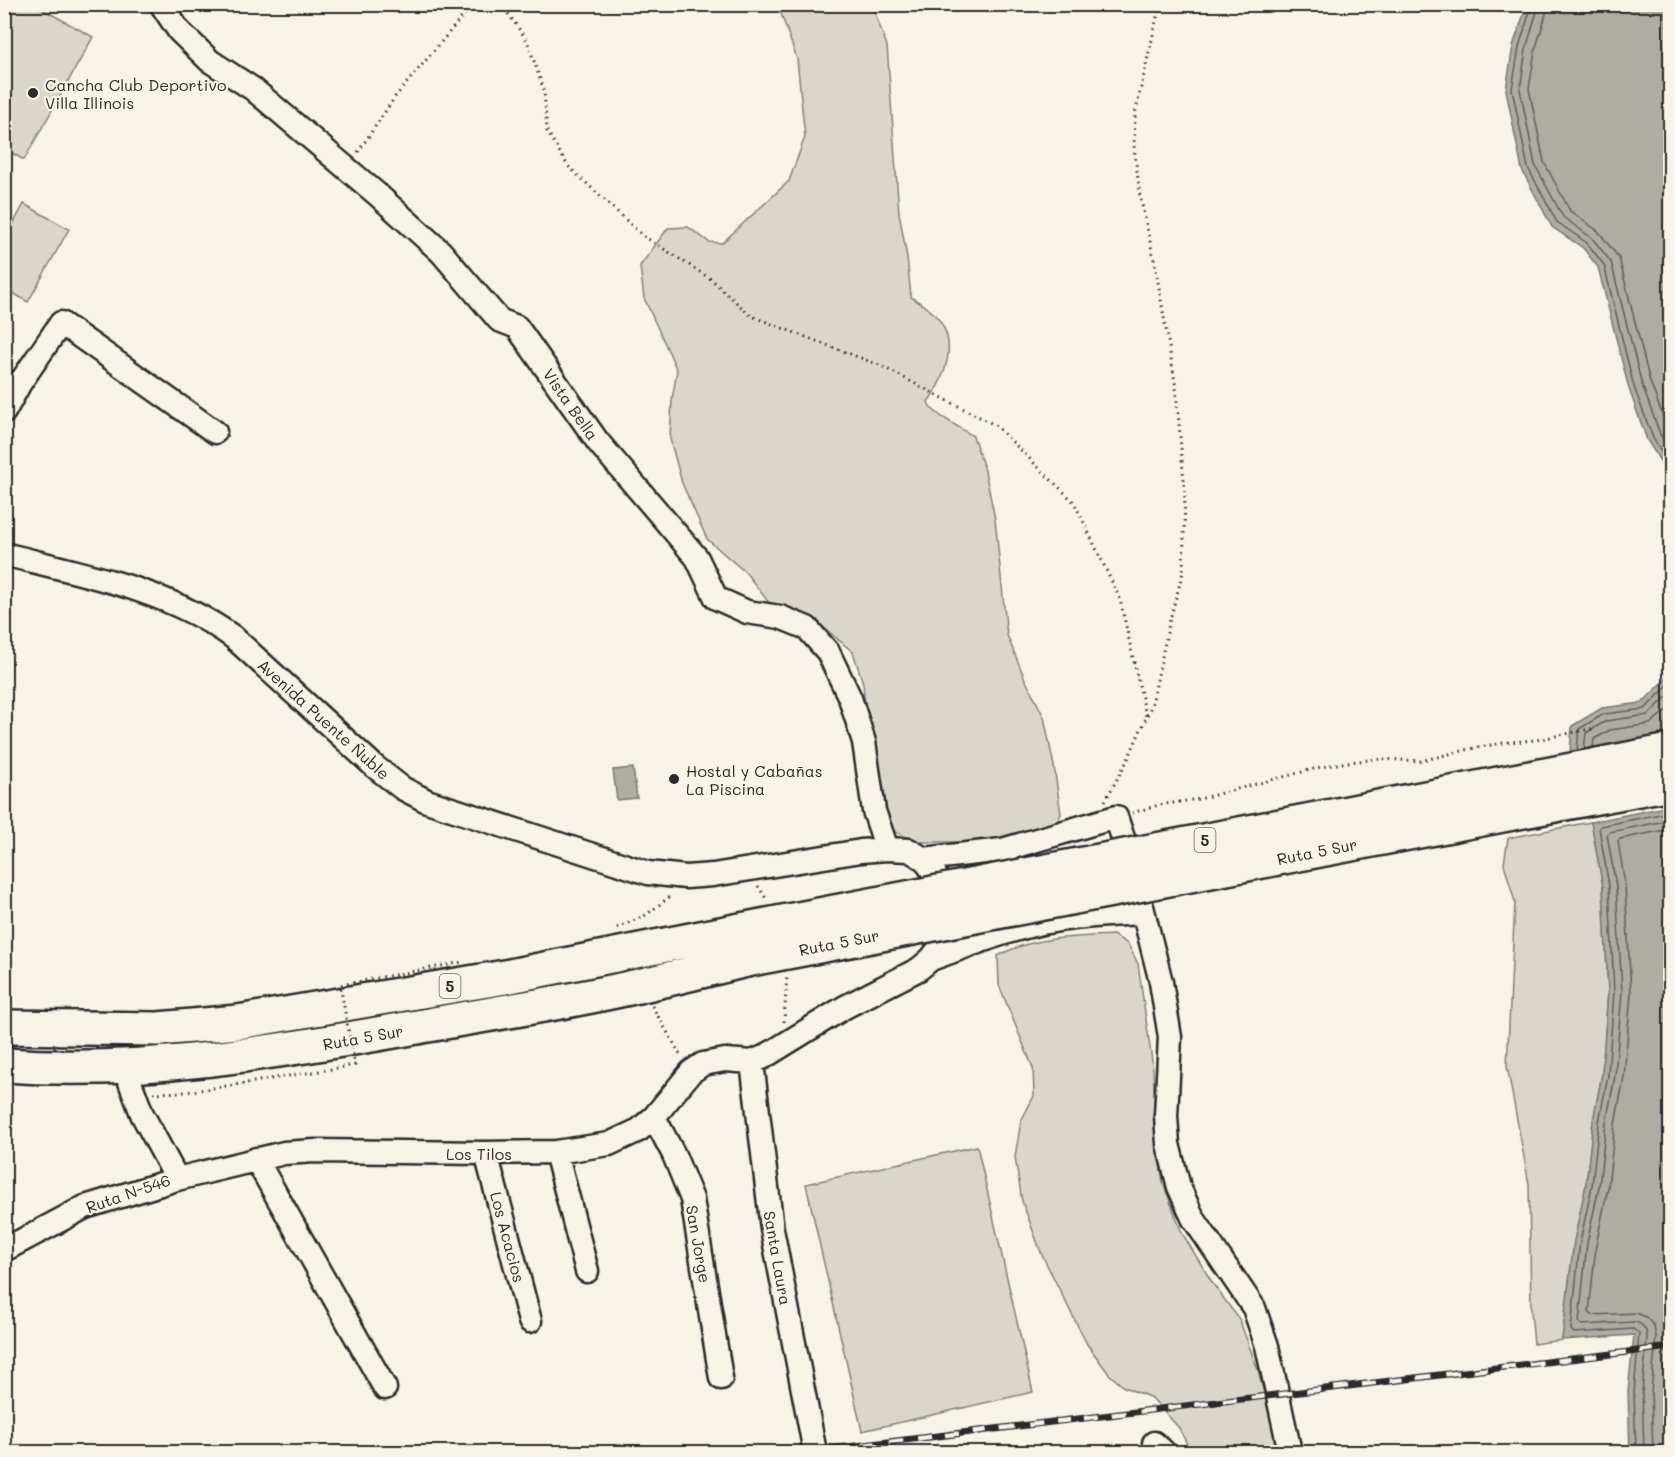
<svg xmlns="http://www.w3.org/2000/svg" width="1675" height="1457" font-family="Mali,sans-serif">
<style>
.green{fill:#dad6cc;stroke:#82807c;stroke-width:1.5}
.water{fill:#afaca4;stroke:#7a7874;stroke-width:1.5}
.lines{fill:none;stroke-linecap:round;stroke-linejoin:round}
.shore{stroke:#605f5b;stroke-width:1.5}
.minor-casing{stroke:#2b2b2b;stroke-width:27}
.highway-casing{stroke:#2b2b2b;stroke-width:38}
.path{stroke:#2b2b2b;stroke-width:3;stroke-dasharray:1.5 4.5;stroke-linecap:butt}
.minor{stroke:#f7f3e8;stroke-width:22}
.highway{stroke:#f7f3e8;stroke-width:33}
.rail-casing{stroke:#2b2b2b;stroke-width:7}
.rail{stroke:#f7f3e8;stroke-width:4.5;stroke-dasharray:14;stroke-linecap:butt}
.highway-bridge-casing{stroke:#2b2b2b;stroke-width:38;stroke-linecap:butt}
.path-bridge{stroke:#2b2b2b;stroke-width:3;stroke-dasharray:1.5 4.5;stroke-linecap:butt}
.highway-bridge{stroke:#f7f3e8;stroke-width:33}
.poi-dot{fill:#2b2b2b;stroke:#f7f3e8;stroke-width:2}
.labels{text-anchor:middle;dominant-baseline:central;stroke-width:4.5;stroke-linejoin:round;paint-order:stroke}
.shield{fill:#f7f3e8;stroke:#686764;stroke-width:1.5}
.shield-label{font-size:15px;font-weight:bold;fill:#2b2b2b}
.poi-label{font-size:16px;fill:#2b2b2b;stroke:#f7f3e8;text-anchor:start}
.street-label{font-size:16px;fill:#2b2b2b;stroke:#f7f3e8}
</style>
<rect width="100%" height="100%" fill="#f7f3e8"/>
<filter id="ink" filterUnits="userSpaceOnUse"><feTurbulence type="fractalNoise" baseFrequency=".0167" numOctaves="2"/><feDisplacementMap in="SourceGraphic" scale="12" xChannelSelector="R" yChannelSelector="G"/><feConvolveMatrix kernelMatrix="1 2 1 2 8 2 1 2 1" color-interpolation-filters="sRGB"/></filter>
<g filter="url(#ink)">
<path class="green" d="M5 4 35 5 93 37 24 160 5 149Z
M778 5H872L887 46 899 213 907 257 911 297C919 302 928 308 934 314 960 340 946 377 928 402L931 408 942 417 973 436 985 471 995 519 1007 635 1025 679 1044 717 1054 766 1061 814 1051 833 989 842H919L895 832 884 813 866 717 863 683 853 652 823 627 780 617 746 573 707 539 682 483 670 439 672 400 677 370 644 298 640 266 668 228 688 227 709 242 722 243 789 181 805 137 797 59Z
M24 204 69 229 28 302 4 288 5 239Z
M1591 822 1603 887 1608 991 1602 1074 1593 1121 1586 1185 1574 1241 1562 1340 1534 1344 1531 1311 1529 1184 1507 1066 1515 902 1504 864 1508 838Z
M1113 935 1128 944 1138 964 1153 1068 1156 1131 1163 1183 1182 1233 1213 1284 1239 1319 1258 1370 1279 1452H1191L1179 1428 1152 1398 1124 1387 1109 1374 1087 1344 1042 1255 1022 1201 1015 1157 1021 1121 1034 1096 1033 1068 999 985 998 956C1031 937 1075 937 1113 935Z
M977 1146 1033 1392 862 1431 806 1184Z"/>
<path class="water" d="M1527 5H1670V477L1647 440 1629 389 1598 267 1583 248 1552 227 1522 170 1506 90 1513 46Z
M1670 666V770L1572 764 1570 753 1572 726 1602 708 1642 703 1665 680Z
M633 768 637 798 617 800 613 770Z
M1670 806V1452H1630L1628 1391 1634 1335 1562 1340 1574 1241 1586 1185 1593 1121 1602 1074 1608 991 1603 887 1591 822Z"/>
<g class="lines">
<path class="shore" d="M1532 4 1519 47 1512 89 1528 168 1557 222 1587 243 1604 265 1634 387 1653 438 1670 466
M1539 4 1526 49 1520 89 1535 165 1563 217 1592 238 1611 262 1642 385 1660 434 1670 451
M1549 4 1535 51 1529 89 1544 162 1570 211 1598 231 1619 258 1650 382 1670 435
M1593 747 1594 739 1610 730 1650 724 1670 707
M1584 749 1586 733 1606 721 1648 715 1670 694
M1577 751 1579 729 1604 714 1645 709 1670 683
M1636 1452 1634 1392 1639 1333 1633 1329 1574 1333 1571 1330 1580 1242 1592 1186 1599 1122 1608 1075 1614 992 1609 886 1599 828 1601 826 1670 812
M1644 1452 1642 1392 1647 1338C1647 1329 1643 1324 1635 1322L1582 1325 1579 1322 1587 1243 1599 1187 1606 1123 1615 1076 1622 992 1616 886 1607 834 1610 832 1670 820
M1653 1452 1651 1393 1656 1337 1654 1326 1646 1317 1636 1313 1592 1315 1589 1312 1596 1245 1608 1188 1615 1124 1624 1077 1631 993 1625 885 1618 841 1620 839 1670 829"/>
<defs>
<path id="minor" d="M161 4 179 31 210 61 253 89 378 195 441 252 499 320 517 327 598 442 697 558 716 598 747 612 780 617 807 628 828 652 850 698 864 742 874 811 887 849
M4 412 20 383 61 323 215 432
M4 554C82 574 167 589 233 637L374 766 402 788 427 801 648 873 686 877 713 875 861 851 887 849 909 850 924 859 935 874 942 893 945 929 940 947 931 959 919 969 845 1007 764 1057 752 1062 725 1060 703 1064 691 1072 654 1117 639 1130 609 1144 556 1152 486 1153 315 1151 284 1153 177 1179 85 1207 4 1250
M924 859 1002 850 1116 817 1130 859 1161 982 1170 1037 1166 1116 1168 1144 1179 1187 1193 1218 1254 1308 1267 1346 1290 1452
M931 959C968 946 1004 931 1042 923 1076 916 1109 915 1143 913
M752 1062 772 1229 815 1452
M124 1066 142 1114 177 1179
M654 1117 674 1155 692 1199 721 1378
M556 1152 587 1271
M486 1153 530 1321
M256 1159 385 1388
M1154 1443 1164 1452"/>
<path id="highway" d="M4 1027 158 1029 238 1022 505 977 741 930
M4 1065C142 1075 277 1052 411 1028 471 1017 531 1008 591 996 643 986 694 973 746 960"/>
</defs>
<use href="#minor" class="minor-casing"/>
<use href="#highway" class="highway-casing"/>
<path class="path" d="M501 4 527 40 544 91 547 131 568 166 642 235 711 279 751 316 879 365 995 425 1074 502 1120 599 1146 716
M358 152 395 97 473 4
M1105 801 1128 759 1152 704 1169 623 1183 572 1185 495 1176 388 1155 264 1140 196 1134 146 1135 114 1160 4
M1132 813 1159 805 1199 799 1321 767 1347 762 1381 759 1420 761 1479 747 1510 742 1536 740 1595 728
M758 886 767 900
M617 928 646 915 672 895
M652 1006 682 1057
M784 1022 787 975
M153 1093 186 1092 247 1083"/>
<use href="#minor" class="minor"/>
<use href="#highway" class="highway"/>
<defs>
<path id="rail" d="M806 1452 1670 1347"/>
</defs>
<use href="#rail" class="rail-casing"/>
<use href="#rail" class="rail"/>
<defs>
<path id="highway-bridge" d="M741 930 1670 751
M746 960 1670 783"/>
</defs>
<use href="#highway-bridge" class="highway-bridge-casing"/>
<path class="path-bridge" d="M247 1083 355 1065 340 985 463 962"/>
<use href="#highway-bridge" class="highway-bridge"/>
</g>
</g>
<g class="poi-dot">
<circle cx="33" cy="93" r="6"/>
<circle cx="674" cy="779" r="6"/>
</g>
<g class="labels">
<g class="shield">
<rect x="1194.5" y="828" width="21" height="24" rx="4.5"/>
<rect x="439.5" y="974" width="21" height="24" rx="4.5"/>
</g>
<g class="shield-label">
<text x="1205" y="840">5</text>
<text x="450" y="986">5</text>
</g>
<g class="poi-label">
<text x="45" y="84">Cancha Club Deportivo<tspan x="45" dy="18">Villa Illinois</tspan></text>
<text x="686" y="770">Hostal y Cabañas<tspan x="686" dy="18">La Piscina</tspan></text>
</g>
<g class="street-label">
<text transform="translate(571 404) rotate(55)">Vista Bella</text>
<text transform="translate(324 719) rotate(42)">Avenida Puente Ñuble</text>
<text transform="translate(1317 851) rotate(-11)">Ruta 5 Sur</text>
<text transform="translate(839 942) rotate(-11)">Ruta 5 Sur</text>
<text transform="translate(363 1037) rotate(-10)">Ruta 5 Sur</text>
<text x="479" y="1153">Los Tilos</text>
<text transform="translate(128 1193) rotate(-19)">Ruta N-546</text>
<text transform="translate(508 1237) rotate(75)">Los Acacios</text>
<text transform="translate(699 1244) rotate(80)">San Jorge</text>
<text transform="translate(778 1258) rotate(80)">Santa Laura</text>
</g>
</g>
<rect width="1675" height="1457" fill="none" stroke="#f7f3e8" stroke-width="24"/>
<rect x="12" y="12" width="1651" height="1433" fill="none" stroke="#2b2b2b" stroke-width="2" filter="url(#ink)"/>
</svg>
